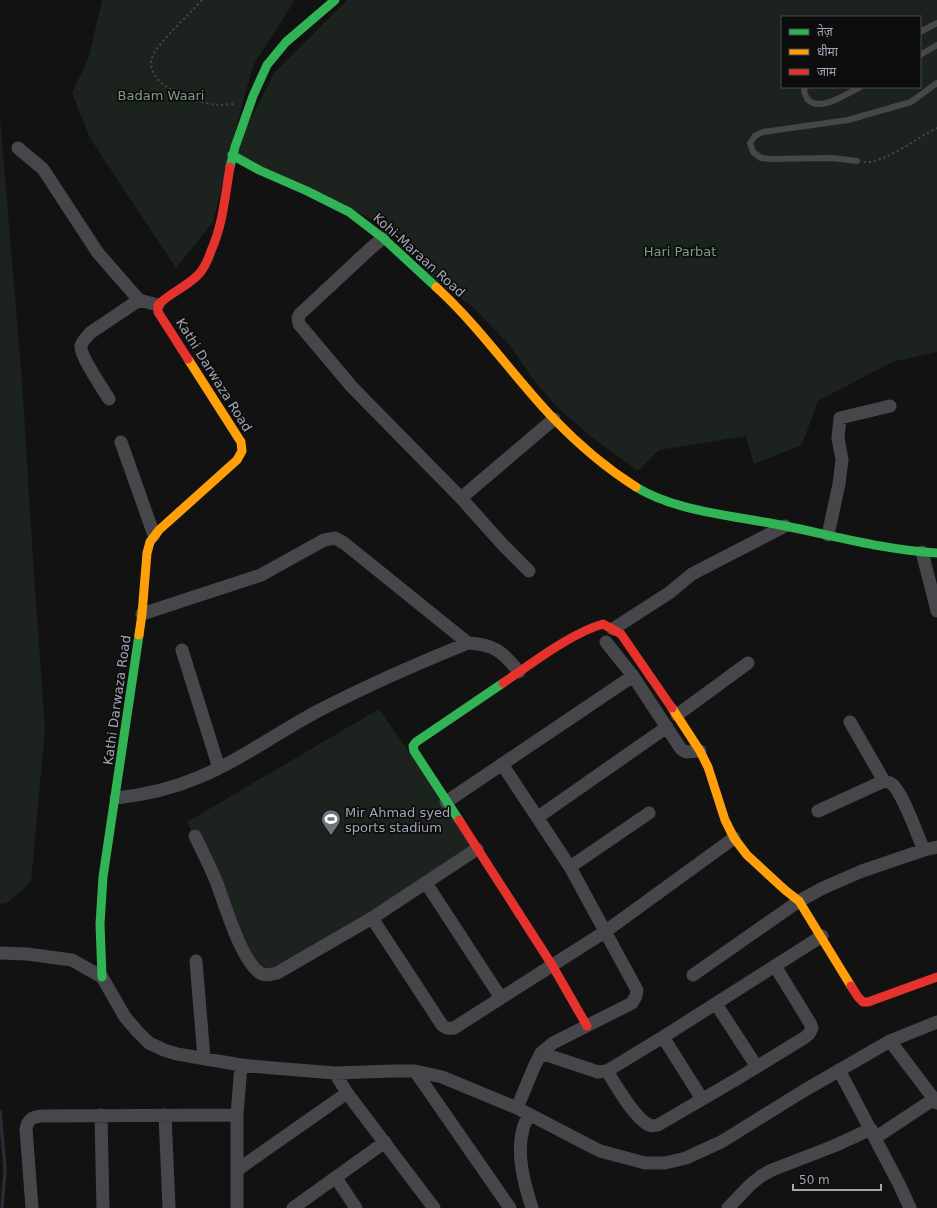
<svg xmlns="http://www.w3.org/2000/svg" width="937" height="1208" font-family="'DejaVu Sans','Noto Sans Devanagari',sans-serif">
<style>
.green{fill:#1c231e;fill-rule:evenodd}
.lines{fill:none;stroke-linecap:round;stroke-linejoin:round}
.stream{stroke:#262b34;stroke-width:3.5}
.path{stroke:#48484d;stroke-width:2;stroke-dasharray:2 3;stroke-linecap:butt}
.lane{stroke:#47474b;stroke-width:6}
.street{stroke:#47474b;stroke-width:13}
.fast{stroke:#30b455;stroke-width:9}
.slow{stroke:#ff9f0a;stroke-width:9}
.jam{stroke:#e5322d;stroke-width:9}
.labels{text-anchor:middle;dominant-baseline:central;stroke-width:3.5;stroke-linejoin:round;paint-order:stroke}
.park-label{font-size:13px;fill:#7a9f82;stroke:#0d0d0e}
.street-label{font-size:13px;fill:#a3a5b4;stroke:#0d0d0e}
.poi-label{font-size:13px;fill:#a3a5b4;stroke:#0d0d0e;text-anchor:start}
</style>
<rect width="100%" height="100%" fill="#121213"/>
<path class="green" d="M102 0H295L254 64 244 97 213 222 176 268 90 138 72 93 89 57Z
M347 0H937V352L892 362 818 401 802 445 754 464 746 436 659 450 638 471 589 435 556 406 533 379 511 347 472 306 426 276 418 248 391 228 232 155 274 73ZM782 17H920V87H782Z
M0 118 22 382 33 560 45 729 31 882 7 903 0 904Z
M379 709 477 849 262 974 187 822Z"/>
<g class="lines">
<path class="stream" d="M0 1111 5 1169 2 1208"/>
<path class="path" d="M202 0C192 11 182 21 172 31 166 39 157 46 153 55 140 85 196 103 217 105 223 105 230 104 236 104
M864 162C884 164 918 137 937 128"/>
<path class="lane" d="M920 32 937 23
M920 55 937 45
M805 87 804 91C805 94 806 98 808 100 821 112 848 93 860 87
M857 161 832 158 771 159 761 158 753 152 750 143 755 136 763 132 848 120 911 102 937 83"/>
<path class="street" d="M18 148 43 169 98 253 139 300 158 305
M383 238 371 248 300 314 298 318 299 324 352 387 461 498 503 545 529 571
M109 399C103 389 80 356 81 346 82 341 86 338 90 333L139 300
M121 442 154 535
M461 498 554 419
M828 535 839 484 842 460 838 438 840 418 890 406
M922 552 937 611
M142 614 261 575 324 540 335 538 344 543 468 643
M613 629 669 593 692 574 785 526
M606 642 633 676 681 749 686 752 700 751
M182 650 219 768
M677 715 748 663
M850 722 884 781
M502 764 570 867 637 990 636 996 632 1003 553 1043 541 1053 534 1067 517 1108
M116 798C144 795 171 789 197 778 239 761 277 733 316 712 366 686 416 664 468 643 494 644 503 652 519 672
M446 802 633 676
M818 811 884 781C887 782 890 782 892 784 903 793 917 835 924 850
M538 817 667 727
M195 836C202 851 210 866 216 881 224 901 242 965 262 974 266 976 272 974 277 973L372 918 477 849
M570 867 649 813
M426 883 501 998
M372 918 442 1025C446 1028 448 1029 454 1028L606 931 734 838
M0 953 27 954 72 960 102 977 125 1017 137 1031 149 1043 164 1050 177 1054 241 1065 273 1068 335 1073 393 1071H415L442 1077 517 1108 600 1151 645 1163H665L686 1158 721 1142 805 1090 890 1041 937 1022
M196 961 204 1058
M693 975 799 901 823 888 862 871 924 850 937 847
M716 1004 757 1067
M663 1037 702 1099
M890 1041 937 1103
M541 1053 598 1072 607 1071 663 1037 822 936
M839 1070 899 1184 910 1208
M415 1071 510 1208
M607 1071C615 1084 637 1123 652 1126 653 1126 657 1125 658 1125L737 1079 804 1038 809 1034 812 1028 810 1023 775 966
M335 1073 347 1093 434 1208
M529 1114C527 1119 524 1124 523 1129 516 1154 524 1183 532 1208
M101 1115 103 1208
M165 1115 169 1208
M875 1138 934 1099
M237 1170 347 1093
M336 1178 356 1208
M32 1208 26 1129C28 1119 32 1117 42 1116L237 1115
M237 1208V1115L241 1065
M293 1208 385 1142
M728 1208 750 1185 761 1176 772 1170 834 1146 871 1129"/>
<path class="fast" d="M232 155 259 170 307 191 349 212 383 238 436 287
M230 167 235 147 253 96 267 65 286 42 335 0
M636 487C676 512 738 516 785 526 835 536 885 550 937 553
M459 820 414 751 413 746 416 742 503 683
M102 977 100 924 103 877 139 635"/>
<path class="slow" d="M436 287C480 327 513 376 554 419 578 444 606 468 636 487
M139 635 142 614 147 553 150 542 159 530 237 460 242 451 241 442 188 359
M672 708 700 751 708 767 725 820 734 838 747 855 785 890 799 901 851 986"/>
<path class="jam" d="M188 359 158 312V305C170 293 186 287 198 275 204 269 208 260 211 251 223 224 225 196 230 167
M503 683C531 664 571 633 603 624L621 634 672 708
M459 820 552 965 587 1026
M851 986 858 997 863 1002H868L937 977"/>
</g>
<defs>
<symbol id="stadium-pin" viewBox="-11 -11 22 30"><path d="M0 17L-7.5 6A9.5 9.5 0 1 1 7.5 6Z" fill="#70727c" stroke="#0d0d0e"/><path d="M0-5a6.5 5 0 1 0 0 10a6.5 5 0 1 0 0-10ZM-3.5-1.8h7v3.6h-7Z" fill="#fff"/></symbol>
</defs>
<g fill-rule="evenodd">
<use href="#stadium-pin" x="320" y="808" width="22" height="30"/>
</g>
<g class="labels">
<g class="park-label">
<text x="161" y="95">Badam Waari</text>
<text x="680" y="251">Hari Parbat</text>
</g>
<g class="street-label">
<text transform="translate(419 255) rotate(42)">Kohi-Maraan Road</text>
<text transform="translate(214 375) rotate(58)">Kathi Darwaza Road</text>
<text transform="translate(117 700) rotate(-82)">Kathi Darwaza Road</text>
</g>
<g class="poi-label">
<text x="345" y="812">Mir Ahmad syed<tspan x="345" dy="15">sports stadium</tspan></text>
</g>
</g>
<rect x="781" y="16" width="140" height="72" fill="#0d0d0e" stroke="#494a50"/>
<rect x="789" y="29" width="20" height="6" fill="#30b455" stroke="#494a50"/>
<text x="817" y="36" font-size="12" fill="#a3a5b4">तेज़</text>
<rect x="789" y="49" width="20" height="6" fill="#ff9f0a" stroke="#494a50"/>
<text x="817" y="56" font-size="12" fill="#a3a5b4">धीमा</text>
<rect x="789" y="69" width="20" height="6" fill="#e5322d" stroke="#494a50"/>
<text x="817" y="76" font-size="12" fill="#a3a5b4">जाम</text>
<path d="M793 1184v6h88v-6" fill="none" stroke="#a3a5b4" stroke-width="2"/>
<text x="799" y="1184" font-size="12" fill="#a3a5b4" stroke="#0d0d0e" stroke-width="3" paint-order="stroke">50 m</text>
</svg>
